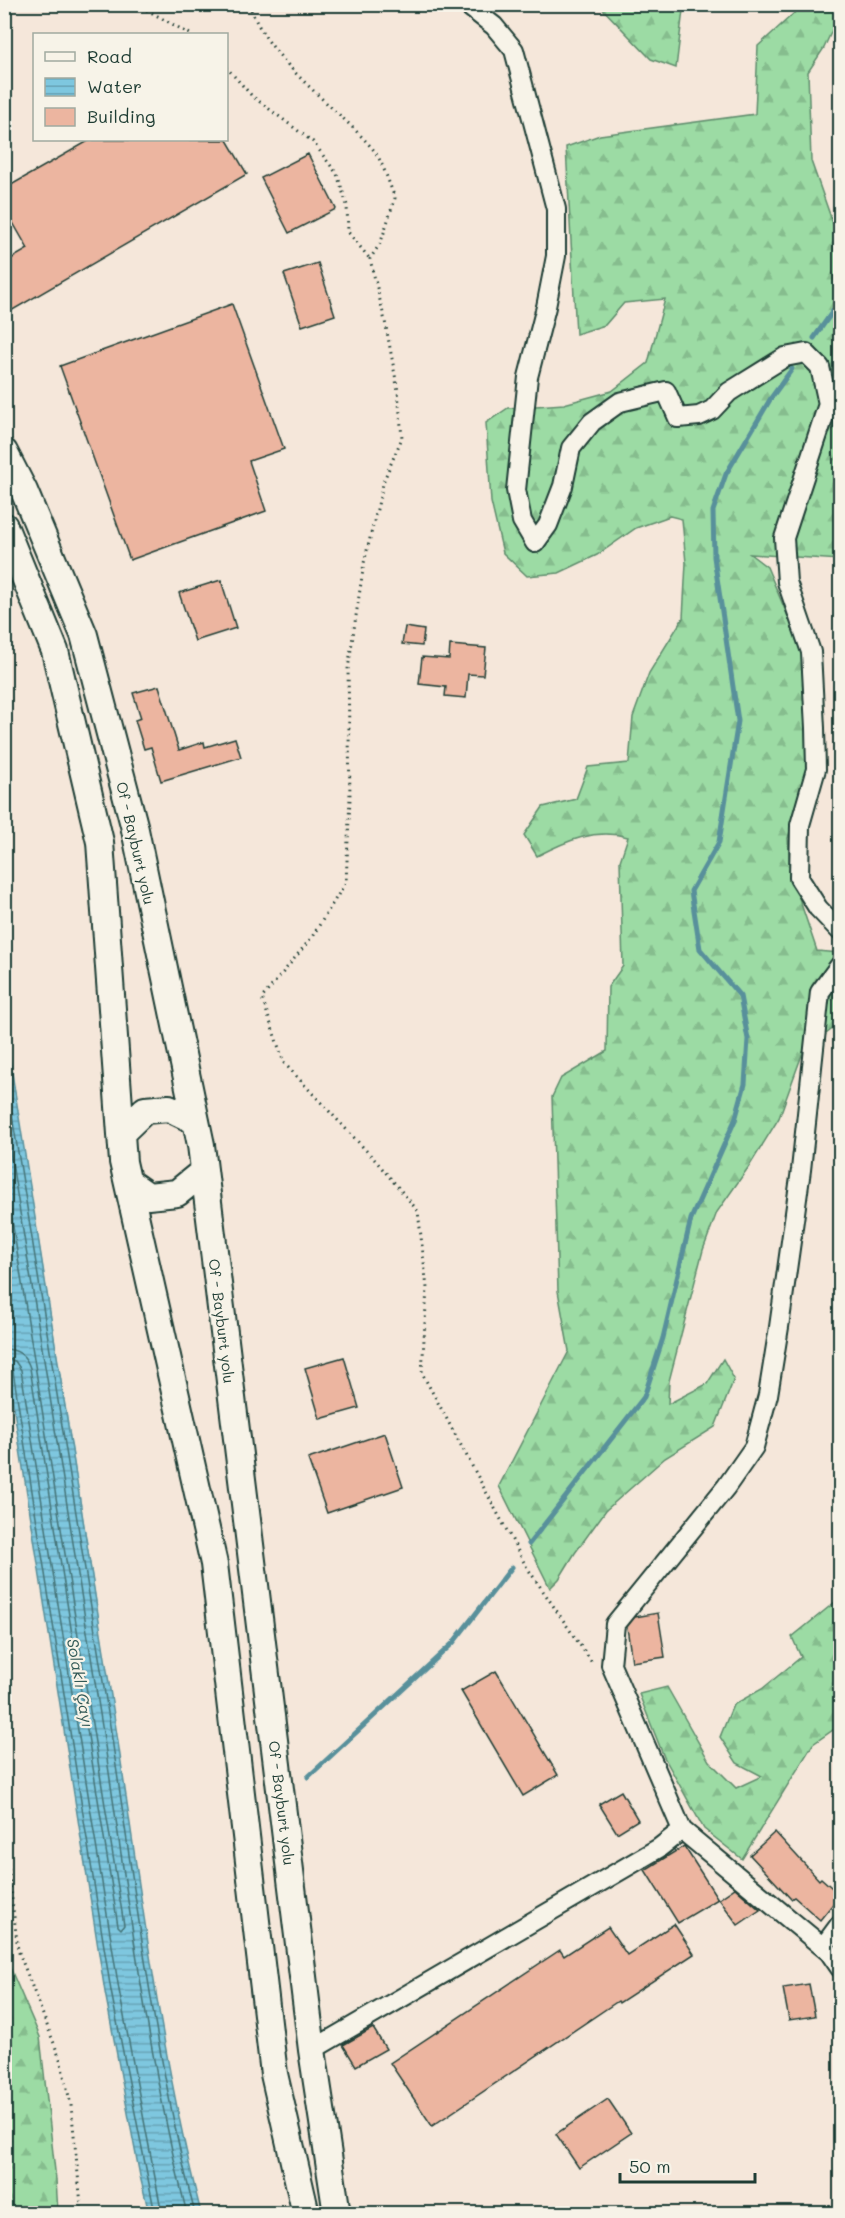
<svg xmlns="http://www.w3.org/2000/svg" width="845" height="2218" font-family="Mali,sans-serif">
<style>
.forest{fill:url(#forest-firs);stroke:#5e8c6c;stroke-width:1.5}
.water{fill:url(#water-rules);stroke:#58909b;stroke-width:1.5}
.lines{fill:none;stroke-linecap:round;stroke-linejoin:round}
.shore{stroke:#457478;stroke-width:1.5}
.stream{stroke:#58909b;stroke-width:5}
.building{fill:#ecb5a0;stroke:#1f3d34;stroke-width:1.5}
.minor-casing{stroke:#1f3d34;stroke-width:22}
.highway-casing{stroke:#1f3d34;stroke-width:30}
.path{stroke:#1f3d34;stroke-width:3;stroke-dasharray:1.5 4.5;stroke-linecap:butt}
.minor{stroke:#f7f3e8;stroke-width:18}
.highway{stroke:#f7f3e8;stroke-width:26}
.labels{text-anchor:middle;dominant-baseline:central;stroke-width:4.5;stroke-linejoin:round;paint-order:stroke}
.street-label{font-size:15px;fill:#1f3d34;stroke:#f7f3e8}
.water-label{font-size:16px;font-style:italic;fill:#325956;stroke:#f7f3e8}
</style>
<defs>
<pattern id="forest-firs" width="22" height="20" patternUnits="userSpaceOnUse" patternTransform="scale(1.5)"><rect width="22" height="20" fill="#9cdba4"/><path d="M5 1l3.5 6h-7zM16 11l3.5 6h-7z" fill="#86bd8e"/></pattern>
<pattern id="water-rules" width="6" height="5" patternUnits="userSpaceOnUse" patternTransform="scale(1.5)"><rect width="6" height="5" fill="#7ec7df"/><path d="M0 2.5h6" fill="none" stroke="#67a3b6"/></pattern>
</defs>
<rect width="100%" height="100%" fill="#f5e7da"/>
<filter id="ink" filterUnits="userSpaceOnUse"><feTurbulence type="fractalNoise" baseFrequency=".0167" numOctaves="2"/><feDisplacementMap in="SourceGraphic" scale="12" xChannelSelector="R" yChannelSelector="G"/><feConvolveMatrix kernelMatrix="1 2 1 2 8 2 1 2 1" color-interpolation-filters="sRGB"/></filter>
<g filter="url(#ink)">
<path class="forest" d="M599 5H688L683 10 676 68 651 59Z
M803 5H830L838 17 824 48 808 72 811 161 836 232 840 228V560L750 554 767 567 802 650 808 732 806 775 788 838 790 871 817 951 840 953V1023L803 1052 779 1118 750 1165 717 1212 703 1250 669 1381 668 1404 707 1384 723 1359 734 1379 715 1427 665 1458 606 1510 575 1553 559 1579 550 1588 499 1486 569 1351 558 1291 552 1097 561 1078 607 1051 608 987 623 966 620 861 628 837C595 828 566 841 537 856L524 835 543 807 576 799 588 767 629 763 633 717 649 673 683 618 686 563 682 519 670 516 636 528 597 555 559 573 527 576 503 553 491 502 486 423 508 408 564 404 612 391 648 363 665 299 624 303 605 325 576 334 566 147 600 135 755 114 758 46Z
M840 1598V1725L813 1744 742 1859 704 1829 664 1757 639 1694 667 1687 709 1761 736 1788 762 1776 737 1763 720 1737 733 1705 762 1689 801 1657 792 1637Z
M4 1865 9 1897 10 1934 5 1939Z
M8 1963 40 2037 56 2180 58 2213H5L4 1964Z"/>
<path class="water" d="M5 1029C41 1254 78 1478 112 1702 138 1872 159 2048 201 2213H149L140 2176 105 1992 5 1353Z"/>
<g class="lines">
<path class="shore" d="M4 1067C40 1284 75 1501 109 1719 134 1883 154 2052 195 2214
M4 1114C38 1322 72 1531 104 1739 128 1897 148 2059 187 2214
M4 1170 124 1925 121 1929 118 1926 30 1368C26 1355 17 1349 4 1349
M4 1358 15 1361 21 1370 119 1990 162 2214
M4 1365 10 1366 13 1371 111 1991 155 2214"/>
<path class="stream" d="M814 338 840 301
M529 1544 644 1397 663 1338 691 1219 735 1120 745 1084 748 1039 740 996 700 949 691 891 719 842 738 721 714 557 713 511 726 474 771 398 792 369
M308 1777 453 1643 512 1567"/>
</g>
<path class="building" d="M90 140H227L247 174 4 315V263L28 249 12 221 4 226V189Z
M308 154 336 209 289 233 261 178Z
M318 263 335 315 302 326 284 274Z
M232 304 284 449 249 461 266 511 130 560 60 366Z
M221 580 236 628 195 641 179 593Z
M405 627 424 630 422 646 402 644Z
M450 645 486 648 483 675 468 674 466 698 445 696 446 687 419 684 422 657 449 659Z
M159 686 179 750 204 742 205 747 235 738 241 757 161 781 151 747 144 749 135 720 141 718 133 693Z
M344 1357 359 1408 320 1419 305 1368Z
M385 1433 403 1487 327 1513 308 1459Z
M658 1613 665 1657 632 1662 627 1627 635 1617Z
M496 1671 558 1775 523 1796 461 1691Z
M621 1791 638 1820 617 1833 599 1804Z
M775 1832 819 1880 821 1878 840 1895 820 1920 794 1897 791 1899 750 1855Z
M684 1846 718 1899 678 1923 645 1870Z
M735 1888 760 1910 738 1925 719 1899Z
M674 1924 694 1954 619 2003 618 2001 432 2126 390 2063 560 1950 564 1956 608 1927 627 1955Z
M809 1984 815 2016 789 2020 783 1988Z
M373 2028 386 2049 356 2066 343 2045Z
M608 2099 631 2133 579 2168 556 2134Z"/>
<g class="lines">
<defs>
<path id="minor" d="M466 4 494 26 514 50 556 209V256L546 307 528 377 516 490 522 521 535 543 548 525 563 486 571 448 592 422 620 402 666 391 678 418 699 416 712 410 729 392 785 357 806 353 820 367 828 404 784 538 787 582 811 652 815 728 816 769 800 825 799 878 818 908 840 931
M682 1830 829 1952 840 1968
M823 1947 840 1924
M312 2050 659 1848 682 1830 611 1665 615 1624 726 1487 754 1447 768 1395 779 1327 801 1170 820 992 840 965"/>
<path id="highway" d="M4 452 24 491 84 635 134 825 201 1145 312 2050 337 2214
M4 526 55 651 100 842 123 1162 214 1564 274 2074 306 2214
M121 1133 145 1110 169 1108 196 1121
M128 1182 148 1196 177 1193 204 1171"/>
</defs>
<use href="#minor" class="minor-casing"/>
<use href="#highway" class="highway-casing"/>
<path class="path" d="M136 4 190 34
M249 4C268 61 334 104 372 148 382 159 389 184 395 198L381 242 370 259 385 321 398 391 402 438 384 480 364 563 348 669 350 798 346 882 312 937 262 998 284 1063 376 1161 418 1211 427 1288 422 1373 526 1566 593 1664
M226 67 252 96 313 142 337 174 347 205 348 232 370 259
M4 1833 18 1950 60 2059 71 2105 82 2214"/>
<use href="#minor" class="minor"/>
<use href="#highway" class="highway"/>
</g>
</g>
<g class="labels">
<g class="street-label">
<text transform="translate(136 843) rotate(77)">Of - Bayburt yolu</text>
<text transform="translate(222 1321) rotate(83)">Of - Bayburt yolu</text>
<text transform="translate(282 1803) rotate(83)">Of - Bayburt yolu</text>
</g>
<g class="water-label">
<text transform="translate(81 1683) rotate(80)">Solaklı Çayı</text>
</g>
</g>
<rect width="845" height="2218" fill="none" stroke="#f7f3e8" stroke-width="24"/>
<rect x="12" y="12" width="821" height="2194" fill="none" stroke="#1f3d34" stroke-width="2" filter="url(#ink)"/>
<rect x="33" y="33" width="195" height="108" fill="#f7f3e8" stroke="#a1aaa0" stroke-width="1.5"/>
<rect x="45" y="52" width="30" height="9" fill="#f7f3e8" stroke="#a1aaa0" stroke-width="1.5"/>
<text x="87" y="63" font-size="18" fill="#1f3d34">Road</text>
<rect x="45" y="78" width="30" height="18" fill="url(#water-rules)" stroke="#a1aaa0" stroke-width="1.5"/>
<text x="87" y="93" font-size="18" fill="#1f3d34">Water</text>
<rect x="45" y="108" width="30" height="18" fill="#ecb5a0" stroke="#a1aaa0" stroke-width="1.5"/>
<text x="87" y="123" font-size="18" fill="#1f3d34">Building</text>
<path d="M620 2173v9h135v-9" fill="none" stroke="#1f3d34" stroke-width="3"/>
<text x="629" y="2173" font-size="18" fill="#1f3d34" stroke="#f7f3e8" stroke-width="4.5" paint-order="stroke">50 m</text>
</svg>
